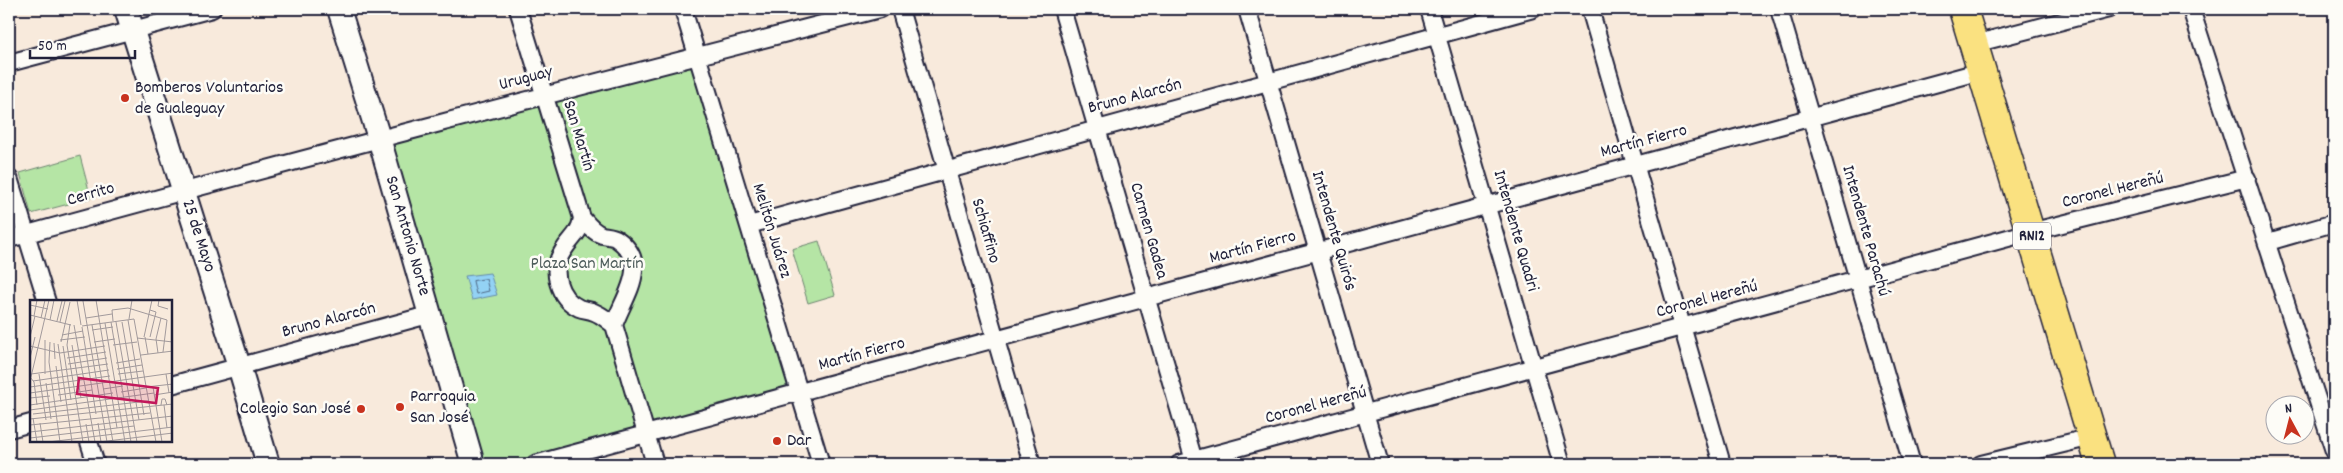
<svg xmlns="http://www.w3.org/2000/svg" width="2343" height="473" font-family="Dekko,sans-serif">
<style>
.green{fill:#b5e5a5;stroke:#6c8470}
.water{fill:#93d2f4;stroke:#668caa}
.lines{fill:none;stroke-linecap:round;stroke-linejoin:round}
.shore{stroke:#4f6885;stroke-width:1}
.street-casing{stroke:#22223b;stroke-width:20}
.secondary-casing{stroke:#22223b;stroke-width:26}
.highway-casing{stroke:#22223b;stroke-width:31}
.street{stroke:#fdfcf7;stroke-width:16}
.secondary{stroke:#fdfcf7;stroke-width:22}
.highway{stroke:#fae180;stroke-width:28}
.poi-dot{fill:#c8321e;stroke:#fdfcf7;stroke-width:2}
.labels{text-anchor:middle;dominant-baseline:central;stroke-width:5;stroke-linejoin:round;paint-order:stroke}
.shield{fill:#fdfcf7;stroke:#646373;stroke-width:1}
.shield-label{font-size:16px;font-weight:bold;fill:#22223b}
.street-label{font-size:18px;fill:#22223b;stroke:#fdfcf7}
.poi-label{font-size:18px;fill:#22223b;stroke:#fdfcf7;text-anchor:start}
.park-label{font-size:18px;fill:#4e5c5b;stroke:#fdfcf7}
.inset-road{fill:none;stroke:#a29a9c;stroke-width:1}
.view{fill:#c2185b;fill-opacity:0.15;stroke:#c2185b;stroke-width:2.5}
.inset-edge{fill:none;stroke:#22223b;stroke-width:2.5}
</style>
<rect width="100%" height="100%" fill="#f8eadc"/>
<filter id="ink" filterUnits="userSpaceOnUse"><feTurbulence type="fractalNoise" baseFrequency=".02" numOctaves="2"/><feDisplacementMap in="SourceGraphic" scale="10" xChannelSelector="R" yChannelSelector="G"/><feConvolveMatrix kernelMatrix="1 2 1 2 8 2 1 2 1" color-interpolation-filters="sRGB"/></filter>
<g filter="url(#ink)">
<path class="green" d="M697 56 799 393 535 464H473L379 138Z
M80 156 91 198 31 214 20 173Z
M819 241 835 295 808 303 792 249Z"/>
<path class="water" d="M490 273 497 295 472 300 465 276Z"/>
<g class="lines">
<path class="shore" d="M486 279 489 291 476 294 473 281Z"/>
<defs>
<path id="street" d="M518 9 582 218C579 236 571 237 563 251 550 270 558 298 579 308 584 310 590 310 594 312 602 315 607 320 614 325L655 464
M683 9 821 464
M900 9 1032 464
M1062 9 1195 464
M1247 9 1380 464
M1429 9 1562 464
M1590 9 1722 464
M1779 9 1912 464
M2191 9 2334 451
M1974 44 2109 9
M9 63 212 9
M9 178 47 302
M582 218C588 225 593 232 602 235 607 236 613 236 617 239 652 264 624 296 614 325
M749 225 1533 9
M9 239C298 159 589 84 880 9
M2268 242 2334 223
M171 385 428 315
M9 429 31 423
M89 442 96 464
M535 464 1982 71
M1179 464 2030 232 2247 178
M1981 464 2092 437"/>
<path id="secondary" d="M126 9 239 366 268 464
M339 9 379 138 473 464"/>
<path id="highway" d="M1963 9 2100 464"/>
</defs>
<use href="#street" class="street-casing"/>
<use href="#secondary" class="secondary-casing"/>
<use href="#highway" class="highway-casing"/>
<use href="#street" class="street"/>
<use href="#secondary" class="secondary"/>
<use href="#highway" class="highway"/>
</g>
</g>
<g class="poi-dot">
<circle cx="125" cy="98" r="5"/>
<circle cx="400" cy="407" r="5"/>
<circle cx="361" cy="409" r="5"/>
<circle cx="777" cy="441" r="5"/>
</g>
<g class="labels">
<rect class="shield" x="2013" y="222.5" width="38" height="27" rx="4"/>
<g class="shield-label">
<text x="2032" y="236">RN12</text>
</g>
<g class="street-label">
<text transform="translate(526 79) rotate(-15)">Uruguay</text>
<text transform="translate(1135 97) rotate(-15)">Bruno Alarcón</text>
<text transform="translate(578 136) rotate(73)">San Martín</text>
<text transform="translate(1644 142) rotate(-15)">Martín Fierro</text>
<text transform="translate(2113 191) rotate(-14)">Coronel Hereñú</text>
<text transform="translate(91 195) rotate(-16)">Cerrito</text>
<text transform="translate(771 231) rotate(73)">Melitón Juárez</text>
<text transform="translate(985 231) rotate(74)">Schiaffino</text>
<text transform="translate(1148 231) rotate(74)">Carmen Gadea</text>
<text transform="translate(1333 231) rotate(74)">Intendente Quirós</text>
<text transform="translate(1515 231) rotate(74)">Intendente Quadri</text>
<text transform="translate(1865 231) rotate(74)">Intendente Parachú</text>
<text transform="translate(198 236) rotate(72)">25 de Mayo</text>
<text transform="translate(407 236) rotate(74)">San Antonio Norte</text>
<text transform="translate(1253 248) rotate(-15)">Martín Fierro</text>
<text transform="translate(1707 300) rotate(-15)">Coronel Hereñú</text>
<text transform="translate(329 321) rotate(-15)">Bruno Alarcón</text>
<text transform="translate(862 355) rotate(-15)">Martín Fierro</text>
<text transform="translate(1316 406) rotate(-15)">Coronel Hereñú</text>
</g>
<g class="poi-label">
<text x="135" y="88">Bomberos Voluntarios<tspan x="135" dy="21">de Gualeguay</tspan></text>
<text x="410" y="397">Parroquia<tspan x="410" dy="21">San José</tspan></text>
<text x="351" y="409" text-anchor="end">Colegio San José</text>
<text x="787" y="441">Dar</text>
</g>
<g class="park-label">
<text x="587" y="264">Plaza San Martín</text>
</g>
</g>
<g transform="translate(30 300)">
<rect width="142" height="142" fill="#f8eadc"/>
<path class="inset-road" d="M32 0H61M47 0 51 25M66 0 87 128M129 0 128 6 138 9M53 1 77 142M0 5 18 9M120 10 126 12 120 37M0 15 41 25M4 16 7 0M11 18 15 0M56 18 82 14M99 19 102 0M20 20 24 0M98 20 114 115M27 21 32 1M83 21 82 10 98 8 137 20 133 52M30 22 35 1M81 22 101 142M86 22 107 142M92 22 109 120M75 23 95 142M40 24 37 45 53 142M44 25 65 142M62 25 83 142M52 26 104 19 126 142M52 27 66 114M62 30 83 27M32 35 53 31M0 37 5 16M114 37 122 0M115 37 118 54M107 38 143 42M10 39 19 0M30 40 55 37M20 42 19 62 30 142M31 42 40 2M64 42 85 39M24 43 25 59M28 44 42 142M42 45 51 98M83 45 107 42M0 46 30 53 75 46M33 46 41 100M128 53 126 39 131 18M111 55 143 51M0 58 5 37M37 58 76 52M86 63 110 59M38 64 77 58M26 66 31 102M87 69 112 65M1 74 78 64M9 74 16 120M15 74V40M88 74 113 71M136 74 139 93M0 77 4 82 7 105M0 81 10 39M3 81 79 70M16 83 21 119M0 87 80 76M116 87 143 84M123 87 132 142M73 89 93 86M91 92 116 88M0 93 143 73M28 95 62 90M124 95 143 92M0 98 20 96M0 105 83 93M131 105 132 99H135L137 105M134 105 137 128M0 110 124 93M3 114 118 101M3 118 7 142M0 119 143 104M10 123 13 142M68 123 71 142M56 124 59 142M0 125 120 113M0 132 143 116M0 138 104 126M18 142 143 127M69 142 143 133"/>
<path class="view" d="M49 78 128 88 126 103 47 94Z"/>
<rect width="142" height="142" class="inset-edge"/>
</g>
<rect width="2343" height="473" fill="none" stroke="#fdfcf7" stroke-width="30"/>
<rect x="15" y="15" width="2313" height="443" fill="none" stroke="#22223b" stroke-width="2" filter="url(#ink)"/>
<g transform="translate(2290 420) rotate(353)"><circle r="24" fill="#fdfcf7" stroke="#a5a5ac"/>
<path d="M0-4L9 19L0 12L-9 19Z" fill="#c8321e"/>
<text y="-8" font-size="14" font-weight="bold" text-anchor="middle" fill="#22223b">N</text>
</g>
<path d="M30 50v8h105v-8" fill="none" stroke="#22223b" stroke-width="2.5"/>
<text x="38" y="50" font-size="15" fill="#22223b" stroke="#fdfcf7" stroke-width="4" paint-order="stroke">50 m</text>
</svg>
